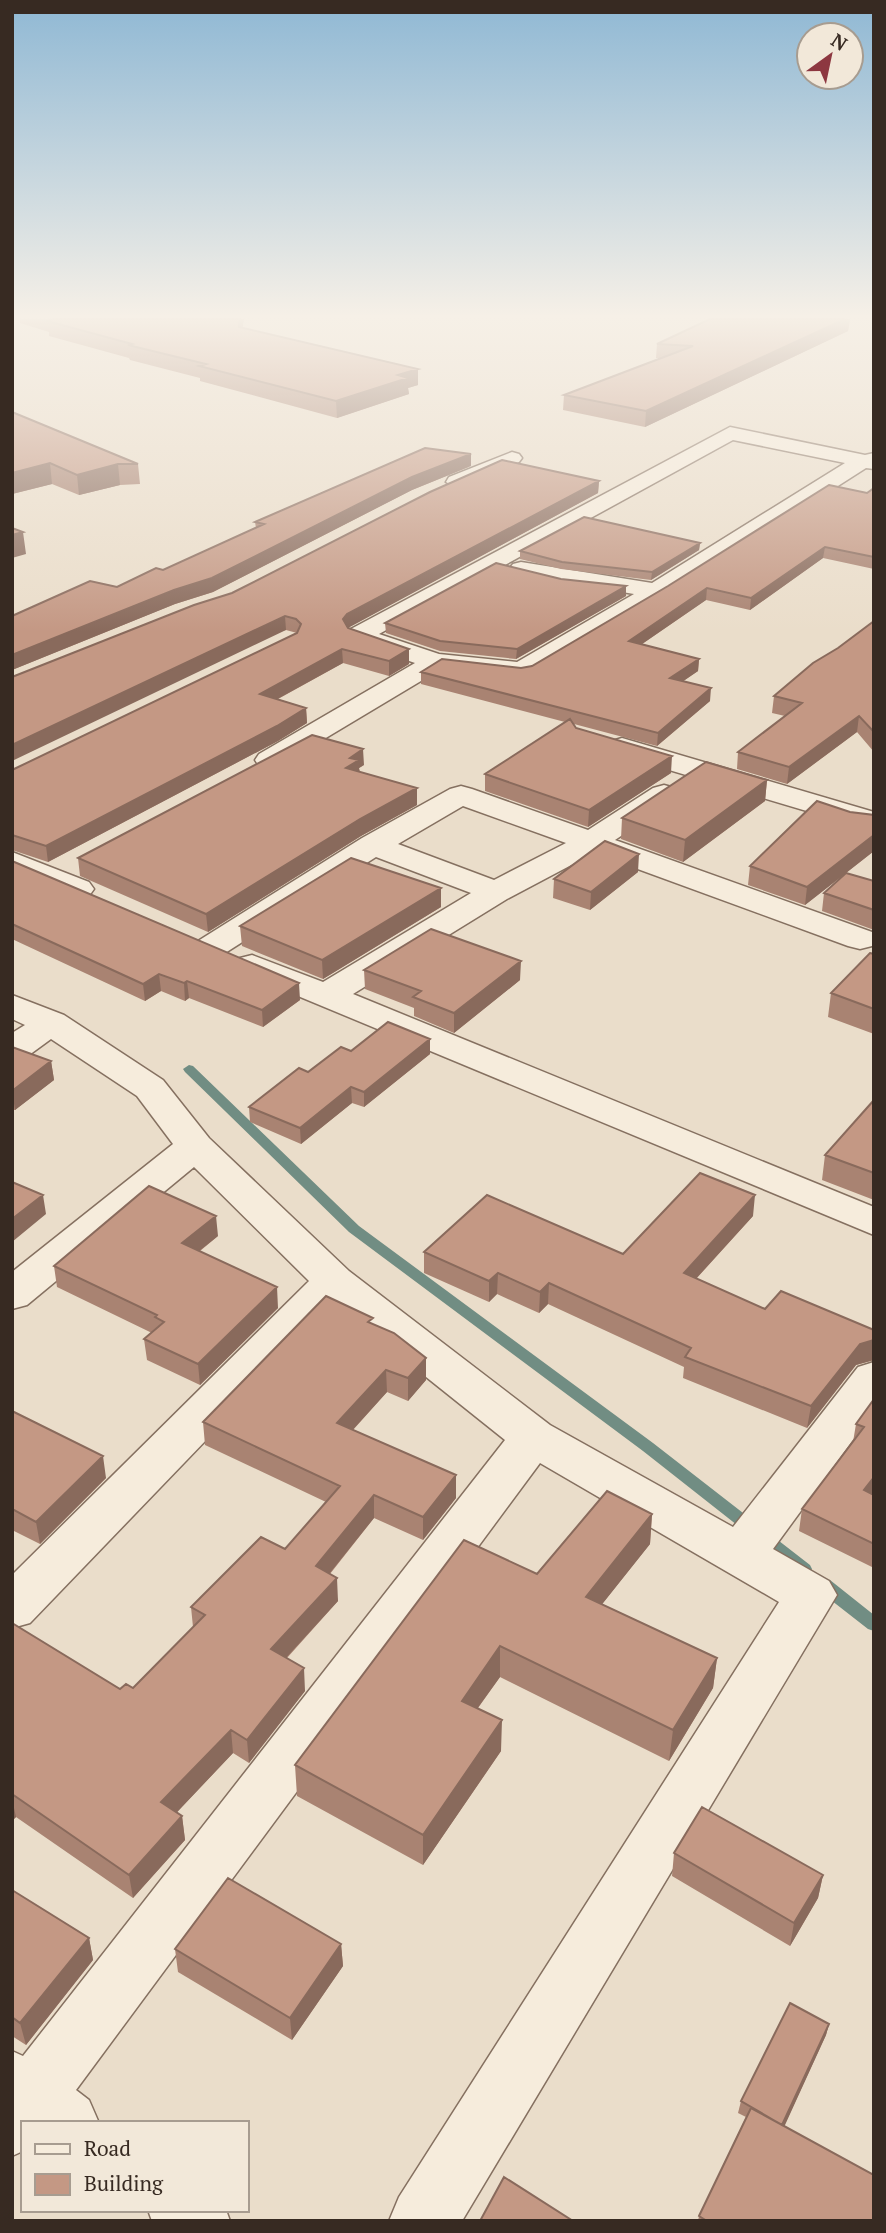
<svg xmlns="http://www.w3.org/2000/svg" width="886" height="2233" font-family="'PT Serif',serif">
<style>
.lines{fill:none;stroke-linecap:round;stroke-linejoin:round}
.stream{fill:#718d83;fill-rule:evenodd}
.street-casing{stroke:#857060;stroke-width:3}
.street{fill:#f6ecdc;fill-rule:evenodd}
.wall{fill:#a98372}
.shaded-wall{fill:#896a5c}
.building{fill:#c49884;stroke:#896a5c;stroke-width:2}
</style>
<rect width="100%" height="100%" fill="#eaddca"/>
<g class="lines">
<path class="stream" d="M189 1065 193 1066 359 1226 653 1443 810 1565 812 1569 810 1573 804 1575 798 1573 643 1451 349 1232 185 1072 183 1069Z
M824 1579 830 1580 874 1615V1631L868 1629 818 1590 816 1585 818 1580Z"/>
<defs>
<path id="street" d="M730 427 865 455 874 453V469L866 468 666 596 530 676 521 678 441 669 279 766 269 769 259 766 255 760 259 754 415 663 351 641 345 635 349 630ZM733 440 845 463 652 583 521 562 513 564 509 569 513 574 634 594 517 662 439 654 379 634Z
M512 452 519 454 522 458 519 462 465 487 457 488 446 482 449 477Z
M622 738 874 812V831L612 753 608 747 612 741Z
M664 785 675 788 679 794 675 800 615 840 872 932V946L860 949 848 946 594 853 507 899 353 994 874 1207V1235L240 972 235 965 240 958 252 955 323 982 471 893 376 857 222 955 210 958 198 955 193 948 198 941 362 838 450 789 461 786 472 789 588 830 653 788ZM463 806 566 843 494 880 398 844Z
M12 852 89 882 94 889 89 896 78 899 12 873Z
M12 995 64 1015 163 1080 209 1138 349 1271 550 1425 733 1527 858 1367 874 1362V1411L773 1549 829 1581 837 1595 462 2221H389L399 2197 779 1602 540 1463 76 2090 89 2100 99 2123H23V2151L12 2156V2051L23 2056 505 1440 336 1305 30 1623 12 1628V1575L309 1281 194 1167 27 1305 12 1309V1272L173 1144 137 1096 51 1039 25 1058 12 1061V1033L25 1025 12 1019Z
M148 2210H226L230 2221H152Z"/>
</defs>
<use href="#street" class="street-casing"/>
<use href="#street" class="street"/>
</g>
<path class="wall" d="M20 319H244L242 328 418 385 408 388 409 394 337 418 200 381V378L130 360 129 358 49 336V332L20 323Z
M710 319H850L848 331 645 427 563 410 564 395 661 358H656L657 344Z
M12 412 138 464 140 484 120 485 79 495 52 484 12 494Z
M471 466 412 490 213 592 175 604 12 670V616L117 587 163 570 256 528 255 522Z
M599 481 598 493 347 628 409 664 389 676 343 663 278 699 306 708 307 723 278 741 48 862 12 850V770L297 633 286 630 12 677Z
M874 488V569L823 558 750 610 706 600 642 644 699 659 698 671 683 681 710 701 657 746 574 724 576 728 671 773 588 827 485 791V774L565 722 421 684V672L521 668 532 666 867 493Z
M700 543 699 550 651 580 561 569 520 559V551Z
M626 596 516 659 440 651 386 633 385 623Z
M874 621V752L857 732 787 784 737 769 738 752 785 716 772 713 774 696Z
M364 765 359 768 360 772 417 788V805L361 836 208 932 80 876 78 858Z
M767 780 765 801 683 862 621 839 622 818Z
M850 812 874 815V851L846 873 874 881V930L822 911 824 893 846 873 805 905 748 885 750 866Z
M12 861 300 1000 263 1027 189 998 185 1001 161 991 145 1001 12 939Z
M638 872 590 910 553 898 554 879Z
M441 888V907L323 979 242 946 240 926Z
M874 954V1034L828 1017 831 993Z
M364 970 520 980 454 1033 414 1016V1008L365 989Z
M12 1047 51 1061 54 1080 15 1110H12Z
M351 1051 430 1054 364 1107 352 1103 301 1144 250 1122 249 1107 308 1072Z
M874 1098V1200L822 1180 825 1155 873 1101Z
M753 1216 696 1279 765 1309 874 1330V1360L856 1365 807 1428 683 1378 684 1367 548 1304 539 1313 497 1294 489 1302 424 1273V1252L623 1254Z
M218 1236 200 1251 278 1308 200 1385 147 1360 144 1339 152 1333 57 1287 54 1266Z
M373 1324 426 1358V1380L408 1401 387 1392 353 1430 456 1475V1498L423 1540 374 1518 330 1574 338 1601 287 1658 305 1691 249 1763 233 1753 176 1813 182 1816 185 1840 133 1898 16 1817 12 1821V1623L120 1689 133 1688 193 1627 191 1607 285 1549 326 1502 205 1445 203 1422Z
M874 1399 873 1494 874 1568 799 1531 802 1509 853 1442 856 1424Z
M12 1411 106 1478 40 1544 12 1530Z
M652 1514 650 1544 602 1604 717 1658 713 1688 669 1761 500 1677 478 1708 501 1751 423 1865 297 1796 295 1765 537 1574Z
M674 1853 823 1875 818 1898 790 1946 672 1876Z
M12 1890 89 1938 93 1960 26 2045 12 2036Z
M341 1944 343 1966 292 2040 178 1972 175 1949Z
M829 2024 826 2035 784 2126 874 2221H698L699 2216 746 2117 738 2113 741 2101Z"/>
<path class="shaded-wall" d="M240 319H244L240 342 239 327Z
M845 319H850L848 331 645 427 646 411Z
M418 369V385L408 388 409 394 337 418 336 401 398 375Z
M471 454V466L412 490 213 592 175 604 12 670V655L412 477Z
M50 463 52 484 12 494V473Z
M118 464 120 485 79 495 77 475Z
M599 481 598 493 348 628 343 619 347 614Z
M23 532 26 554 12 558V535Z
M700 543 699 550 651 580 652 572Z
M825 547 823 558 750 610 751 598Z
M626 586V596L516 659 517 649Z
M707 588 706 600 629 653V641Z
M285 616 286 630 12 761V745Z
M342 649 343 663 261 708 260 694Z
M409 649V664L389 676V661Z
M699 659 698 671 669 691 670 678Z
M711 688 710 701 657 746 658 733Z
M306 708 307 723 278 741 48 862 46 846Z
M859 716 857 732 787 784 789 767Z
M363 749 364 765 359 768 360 777 346 768 350 758Z
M672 756 671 773 588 827 589 810Z
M767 780 765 801 683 862 685 840Z
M417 788V805L361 836 208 932 206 914 360 819Z
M874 835V851L805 905 807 887Z
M639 854 638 872 590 910 591 892Z
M441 888V907L323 979 322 960Z
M521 961 520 980 454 1033V1013Z
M159 974 161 991 145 1001 143 984Z
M187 981 189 998 185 1001 184 983Z
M299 983 300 1000 263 1027 262 1010Z
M430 1039V1054L364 1107V1092Z
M51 1061 54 1080 15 1110 12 1091Z
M351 1087 352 1103 301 1144 300 1128Z
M43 1195 46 1214 12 1242V1219Z
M755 1195 753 1216 682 1294 684 1273Z
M216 1216 218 1236 184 1263 182 1243Z
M498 1273 497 1294 489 1302V1281Z
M549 1283 548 1304 539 1313 540 1292Z
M277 1287 278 1308 200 1385 198 1364Z
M874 1340V1360L856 1365 807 1428 811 1406 860 1344Z
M426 1358V1380L408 1401V1378Z
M386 1370 387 1392 338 1446 337 1423Z
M103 1456 106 1478 40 1544 36 1522Z
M456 1475V1498L423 1540V1517Z
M874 1477V1493L860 1512 864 1490Z
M374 1495V1518L317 1589 316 1566Z
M652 1514 650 1544 584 1627 586 1597Z
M337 1578 338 1601 273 1672 271 1649Z
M500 1646V1677L461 1731 462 1701Z
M717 1658 713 1688 669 1761 673 1730Z
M304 1668 305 1691 249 1763 247 1740Z
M502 1720 501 1751 423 1865V1835Z
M231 1730 233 1753 164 1826 161 1802Z
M12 1799 16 1817 12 1821Z
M182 1816 185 1840 133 1898 129 1875Z
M823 1875 818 1898 790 1946 794 1923Z
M89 1938 93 1960 26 2045 20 2023Z
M341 1944 343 1966 292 2040 290 2018Z
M829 2024 826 2035 780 2136 782 2125Z"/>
<path class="building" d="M53 319H240L239 327 418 369 398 375 408 378 336 401 199 366 206 364 128 345 132 344 47 321Z
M710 319H845L646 411 564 395 693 346 657 344Z
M12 412 138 464H118L77 475 50 463 12 473Z
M425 448 471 454 412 477 212 578 174 590 12 655V616L90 581 117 587 156 568 163 570 264 524 255 522Z
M502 460 599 481 347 614 343 619 348 628 409 649 389 661 342 649 260 694 306 708 277 726 46 846 12 835V770L297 633 301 624 296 619 285 616 12 745V677L194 605 232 593 430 492Z
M829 485 867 493 874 488V557L825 547 751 598 707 588 629 641 699 659 670 678 711 688 658 733 421 672 442 659 521 668 532 666 668 586Z
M584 517 700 543 652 572 562 562 520 551Z
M12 528 23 532 12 535Z
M496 563 561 579 626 586 517 649 440 641 385 623Z
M874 621V732L859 716 789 767 738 752 802 703 774 696 813 663 838 648Z
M570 719 576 728 672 756 589 810 485 774Z
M312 735 363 749 350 758 359 760 346 768 417 788 360 819 206 914 78 858Z
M706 762 767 780 685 840 622 818Z
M817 801 850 812 874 815V835L807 887 750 866Z
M605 841 639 854 591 892 554 879Z
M351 858 441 888 322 960 240 926Z
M12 861 299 983 262 1010 187 981 184 983 159 974 143 984 12 924Z
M846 873 874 881V910L824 893Z
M431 929 521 961 454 1013 413 997 421 991 364 970Z
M870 953 874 954V1009L831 993Z
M388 1022 430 1039 364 1092 351 1087 300 1128 249 1107 299 1068 308 1072 341 1047 351 1051Z
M12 1047 51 1061 12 1091Z
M874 1100V1173L825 1155Z
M700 1173 755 1195 684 1273 765 1309 781 1291 874 1330V1340L860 1344 811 1406 685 1357 691 1348 549 1283 540 1292 498 1273 489 1281 424 1252 487 1195 623 1254Z
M12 1182 43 1195 12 1219Z
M149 1186 216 1216 182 1243 277 1287 198 1364 144 1339 164 1322 155 1317 157 1315 54 1266Z
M326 1296 373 1318 368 1322 394 1333 426 1358 408 1378 386 1370 337 1423 456 1475 423 1517 374 1495 316 1566 337 1578 271 1649 304 1668 247 1740 231 1730 161 1802 182 1816 129 1875 12 1794V1623L120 1689 126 1684 133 1688 205 1615 191 1607 261 1537 285 1549 340 1486 203 1422Z
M874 1399V1477L864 1490 874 1495V1544L802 1509 864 1427 856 1424Z
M12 1411 103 1456 36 1522 12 1509Z
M607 1491 652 1514 586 1597 717 1658 673 1730 500 1646 462 1701 502 1720 423 1835 295 1765 464 1540 537 1574Z
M702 1807 823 1875 794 1923 674 1853Z
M228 1878 341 1944 290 2018 175 1949Z
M12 1890 89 1938 20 2023 12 2017Z
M790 2003 829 2024 782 2125 741 2101Z
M751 2108 874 2175V2221H707L699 2216Z
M504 2177 573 2221H480Z"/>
<linearGradient id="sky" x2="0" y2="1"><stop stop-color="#8fb8d4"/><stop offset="0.5" stop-color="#f6f0e7"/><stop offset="1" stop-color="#f6f0e7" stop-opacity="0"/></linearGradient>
<rect width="886" height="632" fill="url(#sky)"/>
<rect width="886" height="2233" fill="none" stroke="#372a22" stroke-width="28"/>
<rect x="21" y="2121" width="228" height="91" fill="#f2e8d9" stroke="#a79c90" stroke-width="2"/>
<rect x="35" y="2144" width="35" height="10" fill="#f6ecdc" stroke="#a79c90" stroke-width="2"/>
<text x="84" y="2156" font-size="21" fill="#372a22">Road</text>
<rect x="35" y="2174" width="35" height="21" fill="#c49884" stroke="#a79c90" stroke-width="2"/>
<text x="84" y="2191" font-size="21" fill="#372a22">Building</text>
<g transform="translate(830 56) rotate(33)"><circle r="33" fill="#f2e8d9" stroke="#a79c90" stroke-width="2"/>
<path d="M0-5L12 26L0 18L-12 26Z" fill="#8d3740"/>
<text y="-10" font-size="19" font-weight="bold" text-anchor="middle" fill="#372a22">N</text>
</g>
</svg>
